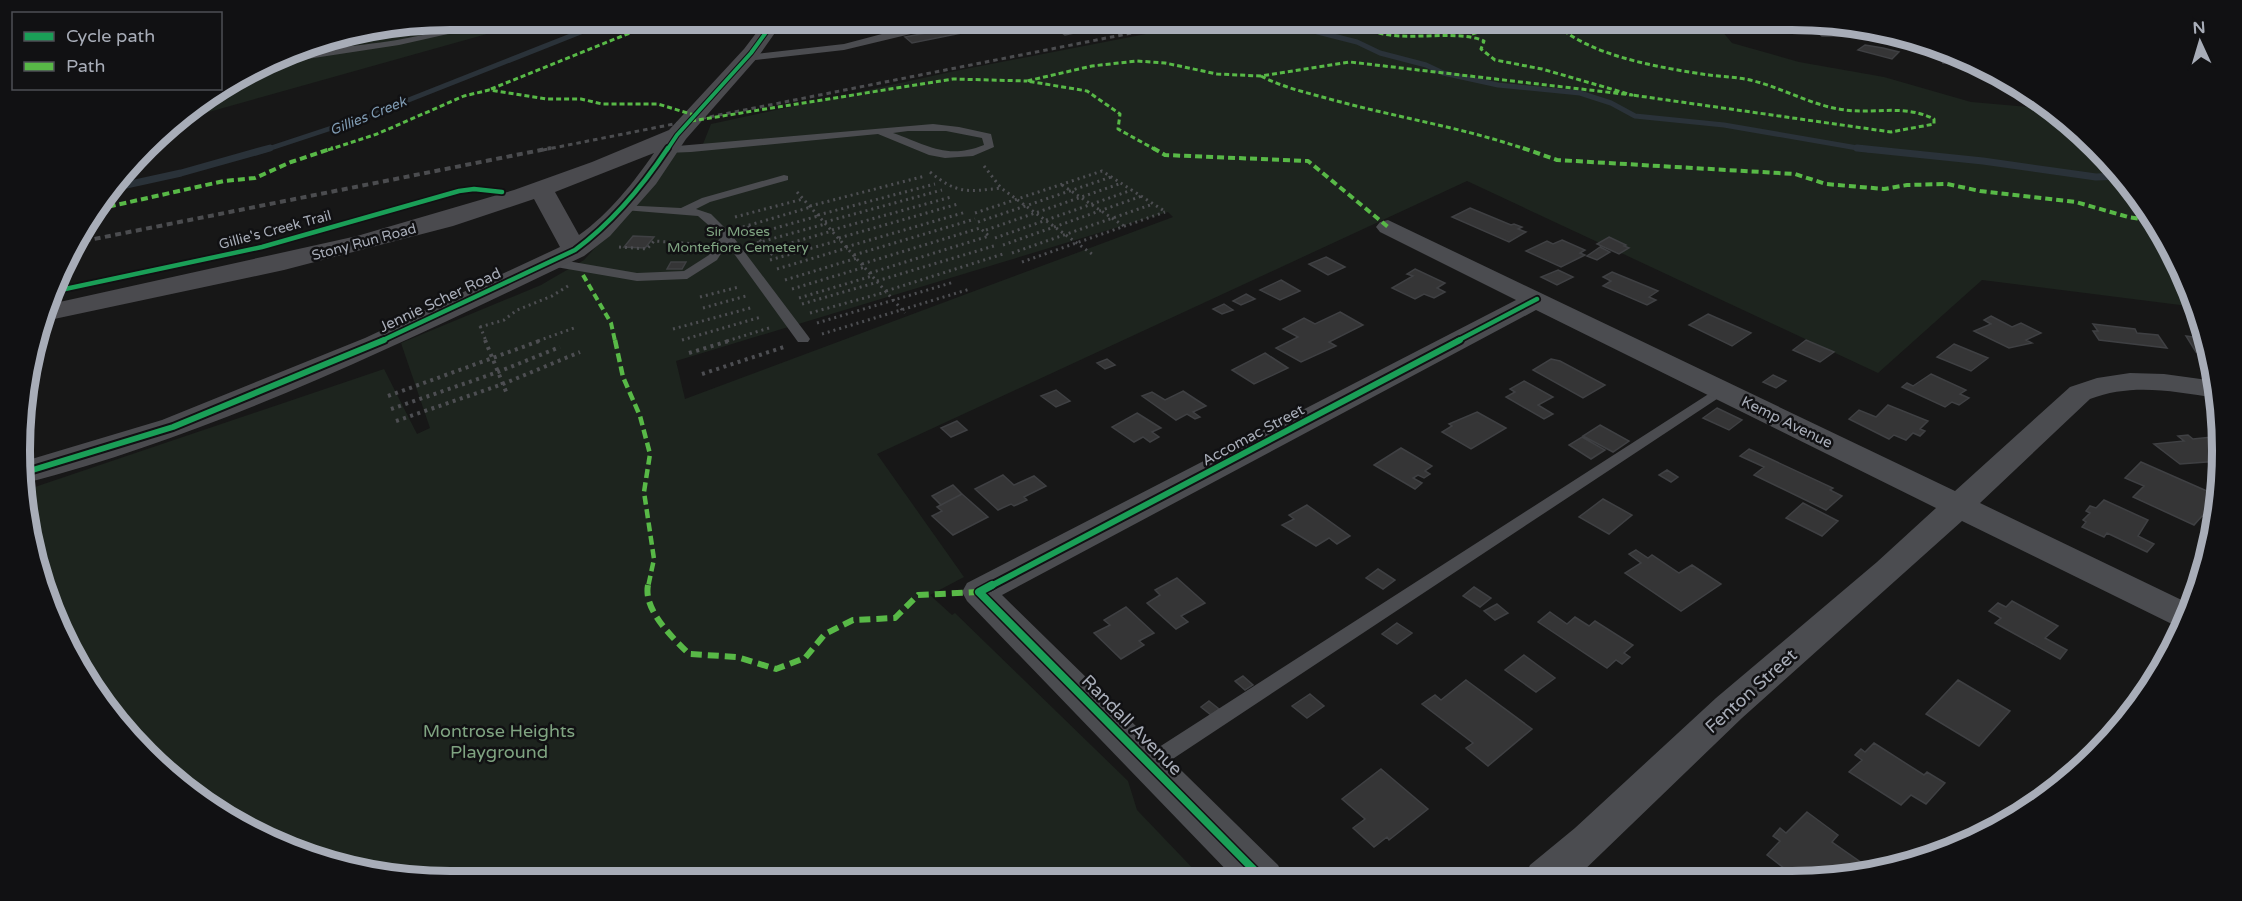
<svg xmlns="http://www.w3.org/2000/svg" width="2242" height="901" font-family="'Varela Round',sans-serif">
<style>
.green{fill:#1d241e;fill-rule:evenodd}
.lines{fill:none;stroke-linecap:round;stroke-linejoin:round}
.stream-far1{stroke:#2a3239;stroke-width:5}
.stream{stroke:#2a3239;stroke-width:7}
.building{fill:#353536;stroke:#3f4043;stroke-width:1.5}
.path-far1{stroke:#4d4e52;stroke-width:3;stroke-dasharray:2 4;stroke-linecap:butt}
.path{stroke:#4d4e52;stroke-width:4;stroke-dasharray:3 4.5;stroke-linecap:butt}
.lane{fill:#4b4c50;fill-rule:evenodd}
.street{fill:#4b4c50;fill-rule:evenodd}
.secondary{fill:#4a4a4e;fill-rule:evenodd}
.rail-far1{stroke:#4b4c4f;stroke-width:3;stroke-dasharray:4.5 4;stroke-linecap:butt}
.rail{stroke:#4b4c4f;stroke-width:4;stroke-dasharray:6 4.5;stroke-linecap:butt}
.quiet-far3{stroke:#58b947;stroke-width:3;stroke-dasharray:5 3;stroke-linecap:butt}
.quiet-far2{stroke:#58b947;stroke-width:4;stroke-dasharray:7 4;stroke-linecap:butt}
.quiet-far1{stroke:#58b947;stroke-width:4.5;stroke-dasharray:9 4.5;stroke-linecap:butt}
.quiet{stroke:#58b947;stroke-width:6;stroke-dasharray:11 6;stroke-linecap:butt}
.cycleway-far3-casing{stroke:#111113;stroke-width:6}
.cycleway-far2-casing{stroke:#111113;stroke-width:8}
.cycleway-far1-casing{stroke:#111113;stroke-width:10}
.cycleway-casing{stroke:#111113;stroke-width:11}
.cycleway-far3{stroke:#1a9f57;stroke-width:4}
.cycleway-far2{stroke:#1a9f57;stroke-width:4.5}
.cycleway-far1{stroke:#1a9f57;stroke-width:6}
.cycleway{stroke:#1a9f57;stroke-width:8}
.labels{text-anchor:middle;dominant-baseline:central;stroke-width:5;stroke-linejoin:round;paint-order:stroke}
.far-water-label{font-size:14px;font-style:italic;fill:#7f9bb3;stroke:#111113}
.far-street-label{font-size:14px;fill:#a8adb8;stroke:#111113}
.far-park-label{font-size:14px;fill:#7fa381;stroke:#111113}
.street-label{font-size:15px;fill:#a8adb8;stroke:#111113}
.near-street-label{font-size:18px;fill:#a8adb8;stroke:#111113}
.near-park-label{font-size:18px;fill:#7fa381;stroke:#111113}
.rim{fill:none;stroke:#a8adb8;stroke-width:8}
</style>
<rect width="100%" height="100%" fill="#171717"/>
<path class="green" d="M451 20H537L173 122 235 77 312 42Z
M1218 20H1775L1776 27 1738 26 1722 31 1732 43 1799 62 1884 77 1971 102 2051 109 2075 126 2133 188 2178 260 2196 307 1982 280 1878 373 1467 181 877 454 964 577 930 595 952 615 955 613 1128 781 1137 810 1203 879 451 881 312 859 188 792 92 690 52 615 28 535 26 490 384 369 417 434 430 428 401 343 541 285 584 260 632 207 673 153 713 144H703L711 124 955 71ZM1168 212 1173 217 685 399 676 361Z"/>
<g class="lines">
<path class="stream-far1" d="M1236 20H1262
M1270 20 1357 42 1380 53 1426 65 1443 73 1498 85 1580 93 1611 103 1635 116 1724 125 1869 150
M265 150 368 116 611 20"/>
<path class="stream" d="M1857 148 1983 161 2096 177 2123 176
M117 187 181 173 270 148"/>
</g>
<path class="building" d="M1043 20H1098L1108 26 1065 35Z
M974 24 982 29 912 43 905 37Z
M1809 26H1830L1843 36H1822Z
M1865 45 1883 48 1899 52 1892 59 1858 50Z
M1938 55 1963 57 1976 66 1943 63Z
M1470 208 1511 225 1514 224 1522 227 1518 229 1526 232 1509 242 1452 217Z
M633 236 654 237 645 248 624 247Z
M1609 237 1626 245 1624 246 1629 248 1619 254 1597 244Z
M1562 240 1585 250 1580 253 1585 255 1561 267 1526 251 1547 241 1553 244Z
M1600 247 1610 252 1597 260 1587 256Z
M1326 257 1345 267 1328 275 1309 264Z
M671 262H686L682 269H667Z
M1415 269 1445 283 1437 288 1445 292 1434 298 1424 294 1415 299 1392 288 1413 276 1407 274Z
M1558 270 1573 277 1557 285 1541 277Z
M1612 272 1658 291 1649 297 1656 300 1647 305 1603 286 1611 281 1603 277Z
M1281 280 1300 291 1280 300 1260 290Z
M1246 294 1255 299 1241 305 1233 301Z
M1224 304 1233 310 1222 314 1213 309Z
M1340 312 1363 325 1329 342 1336 346 1301 362 1276 348 1298 337 1283 329 1304 318 1315 324Z
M1708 314 1751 333 1732 346 1689 325Z
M1991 316 2012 327 2021 323 2041 333 2026 340 2032 343 2009 348 1974 331 1991 324 1984 320Z
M2093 324 2135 329 2137 333 2158 335 2167 348 2099 340 2093 331H2098Z
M2186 336 2208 339 2210 354 2196 352Z
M1806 340 1834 352 1820 362 1793 350Z
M1954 344 1988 358 1971 371 1937 357Z
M1265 353 1288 368 1254 384 1232 370Z
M1107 359 1115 365 1105 369 1097 363Z
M1551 359 1560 361 1605 385 1583 398 1533 370Z
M1931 374 1966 390 1960 394 1969 398 1959 405 1952 402 1945 407 1902 387 1907 383 1913 386Z
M1773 375 1786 381 1776 388 1763 382Z
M1524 381 1553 397 1538 405 1553 414 1544 419 1506 397 1515 392 1510 389Z
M1056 390 1070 401 1056 407 1041 396Z
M1183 391 1206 406 1193 412 1200 417 1195 419 1187 414 1176 420 1142 396 1152 392 1165 400Z
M1888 405 1928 421 1920 429 1925 431 1920 436 1913 433 1906 440 1894 435 1889 439 1849 419 1859 410 1876 417Z
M1717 408 1742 420 1729 430 1703 418Z
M1477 412 1506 428 1471 449 1442 432 1452 426 1449 424Z
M1137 413 1161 428 1152 432 1159 437 1150 442 1143 437 1134 442 1112 427Z
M957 421 967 430 951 437 941 428Z
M1600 425 1629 441 1613 452 1583 436Z
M2188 435 2193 439 2212 437 2221 444 2220 461 2180 464 2154 444 2184 441 2178 436Z
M1582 437 1605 450 1591 459 1569 445Z
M1401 448 1432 466 1425 471 1430 474 1424 478 1418 475 1413 478 1422 483 1415 489 1374 465Z
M1749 449 1833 488 1830 490 1842 496 1826 510 1754 475 1764 467 1740 456Z
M2141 462 2216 495 2210 500 2219 506 2208 518 2203 515 2194 525 2133 497 2144 486 2125 478Z
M1667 470 1678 477 1671 482 1659 475Z
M1003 475 1014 485 1034 476 1046 486 1024 497 1027 500 1014 506 1011 504 998 510 975 489Z
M953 485 962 494 941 505 932 496Z
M962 494 988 517 953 535 932 516 942 511 937 507Z
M1603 499 1632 515 1609 534 1579 517Z
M2104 500 2148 520 2138 536 2154 544 2147 552 2107 533 2104 537 2082 527 2086 522 2083 520 2090 513 2086 511 2090 506 2096 508Z
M1803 503 1838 521 1822 536 1786 518Z
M1307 505 1350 536 1337 544 1329 538 1316 546 1282 525 1294 519 1289 515Z
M1636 550 1648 558 1652 555 1679 573 1692 565 1721 584 1681 611 1625 573 1641 563 1629 554Z
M1378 569 1395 580 1383 589 1366 578Z
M1177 578 1205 603 1181 616 1188 622 1176 629 1147 603 1160 595 1155 590Z
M1474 587 1491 598 1480 607 1463 596Z
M2012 601 2058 626 2045 638 2067 650 2060 659 1995 623 2001 618 1989 611 1998 603 2006 607Z
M1497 604 1508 613 1495 620 1484 611Z
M1126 607 1154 633 1139 641 1144 645 1121 659 1094 633 1110 625 1104 620Z
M1550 612 1567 624 1575 617 1589 626 1595 621 1633 645 1624 653 1630 657 1622 664 1616 660 1607 668 1538 622Z
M1397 623 1412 633 1397 644 1382 634Z
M1524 655 1555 678 1536 692 1505 670Z
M1243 676 1253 685 1245 690 1235 681Z
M1466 680 1532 729 1488 766 1466 748 1473 743 1422 704 1435 695 1441 700Z
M1958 680 2010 711 1979 746 1926 714Z
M1310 694 1324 706 1307 718 1292 706Z
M1209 701 1219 709 1211 715 1201 707Z
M1874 743 1924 775 1927 772 1945 783 1926 804 1911 795 1901 805 1849 772 1862 760 1855 755 1861 749 1865 752Z
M1381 769 1428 809 1389 840 1387 837 1374 847 1353 828 1365 819 1342 799Z
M1807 812 1838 835 1832 842 1872 870 1848 878H1797L1767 855 1780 841 1773 836 1780 828 1786 833Z"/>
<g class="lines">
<path class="path-far1" d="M984 166 1001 188 1092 254
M930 172C957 194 967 192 1001 188
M1062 185 1124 226
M797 192 905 313
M810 206 925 176
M975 213 1102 171 1166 212
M818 215 935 184
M735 217 803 199
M825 222 942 190
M978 222 1111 177
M748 226 775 258
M743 227 811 207
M832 230 951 197
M986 230 1122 183
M751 235 818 216
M839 238 958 204
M995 238 1132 190
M757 243 825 224
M1003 245 1142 196
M619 247 647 249 654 241 698 244
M846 247 966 212
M763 251 832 231
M1012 253 1153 204
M854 255 975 219
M770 260 840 240
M1022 262 1165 212
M862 264 980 228 989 236 870 273
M777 269 847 248
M785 280 857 258
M877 281 997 245
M792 289 865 267
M886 291 1003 254
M700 297 739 287
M799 298 872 276
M802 304 878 282
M703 308 746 296
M810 313 886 292
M817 323 954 282
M480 326 486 341
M480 327 504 320 517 310 552 296 571 284
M673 329 754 307
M822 334 970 289
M682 340 761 317
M538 341 574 328
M727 341 769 328"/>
<path class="path" d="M485 340 507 394
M689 353 732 340
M702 374 784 347
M388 396 542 340
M391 409 498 372 560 347
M396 421 503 384 580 352"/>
<path class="lane" d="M496 20H510L399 45 307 59 232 79C275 51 347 48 397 40 430 34 463 26 496 20Z
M954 20H969L844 50 747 61 743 58 747 55 844 44 897 30Z
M933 124 959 127 991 134 994 147 973 156 945 158 929 155 878 134 691 152 666 153 661 150 666 147ZM908 131H946L982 138 984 145C946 160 928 145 893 133Z
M784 175 788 176V180L710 202 696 209 711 214 731 234 808 336 810 339 808 342H798L727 244 717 260 687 279 637 281 550 266 544 262 550 258 637 273 684 271 709 255 721 236 698 216 624 210 620 209V205L681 208 702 198Z
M1721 386 1728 390 1726 393 1156 770 1149 772 1142 770 1139 764 1142 758Z"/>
<path class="street" d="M1388 220 1955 491 2070 387 2097 378 2130 373 2164 374 2215 381 2216 398C2173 391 2131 383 2090 399L1980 503 2192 605 2180 628 1962 521 1742 718 1576 878 1524 879 1530 865 1575 828 1716 698 1877 562 1936 508 1536 310 1002 595 1278 865 1285 879H1235L967 601 962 592 967 583 1516 300 1380 232 1376 227 1380 222Z"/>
<path class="secondary" d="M766 20H784L758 57 686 139 656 184 610 236 584 256C403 342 221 432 26 483L25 461 162 420 365 338 560 247 534 199 453 226 284 270 40 322 46 305 357 236 514 190 592 162 669 130 744 49ZM654 153C634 182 609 214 579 235L555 192Z"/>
<path class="rail-far1" d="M543 150 1197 20"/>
<path class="rail" d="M74 243 551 148"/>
<path class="quiet-far3" d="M1552 20C1585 56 1662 68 1709 75 1724 77 1739 77 1754 81 1785 89 1813 106 1845 110 1876 114 1904 104 1934 119V124L1891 132 1632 95
M1472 34 1518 20
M1261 76C1282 87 1304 92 1326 98 1393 117 1462 127 1528 150
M491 89 662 20
M691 121 953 79 1027 81
M328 150 377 134 464 96 489 90 547 99H581L602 104H658L694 115
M1156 150 1118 129 1120 114 1087 91 1027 81 1092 66 1137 61 1165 63 1217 74 1261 76 1350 62 1632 95 1542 69 1495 60 1481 49 1484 41C1450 26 1381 50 1358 20"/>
<path class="quiet-far2" d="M1153 148 1165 155 1308 161 1388 227
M1523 148 1557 160 1795 174 1826 184 1884 189 1907 185 1947 184 1980 191 2076 202 2128 217 2154 221
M98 209 224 181 255 178 291 162 333 148
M583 275 611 323 615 341"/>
<path class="quiet-far1" d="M615 340 623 377 640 416 650 454 644 492 654 559 648 587"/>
<path class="quiet" d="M648 585C643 610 673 638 689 654L737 657 776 669 805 658 825 634 853 620 895 618 918 595 979 592"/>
<defs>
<path id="cycleway-far3" d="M667 150 677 135 751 53 775 20"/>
<path id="cycleway-far2" d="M51 292 262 247 459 191 474 189 502 192
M381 341 575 250C613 222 642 187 668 148
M1457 341 1537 299"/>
<path id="cycleway-far1" d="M26 472 173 427 384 340
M989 587 1460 340"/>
<path id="cycleway" d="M992 585 979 592 1263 879"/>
</defs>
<use href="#cycleway-far3" class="cycleway-far3-casing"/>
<use href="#cycleway-far2" class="cycleway-far2-casing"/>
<use href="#cycleway-far1" class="cycleway-far1-casing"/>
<use href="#cycleway" class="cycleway-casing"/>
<use href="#cycleway-far3" class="cycleway-far3"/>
<use href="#cycleway-far2" class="cycleway-far2"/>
<use href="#cycleway-far1" class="cycleway-far1"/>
<use href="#cycleway" class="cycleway"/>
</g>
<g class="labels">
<g class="far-water-label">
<text transform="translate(368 116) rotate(-22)">Gillies Creek</text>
</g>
<g class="far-street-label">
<text transform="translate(275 230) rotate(-15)">Gillie's Creek Trail</text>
<text transform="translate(364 242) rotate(-15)">Stony Run Road</text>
</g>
<g class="far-park-label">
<text x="738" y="231">Sir Moses<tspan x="738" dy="16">Montefiore Cemetery</tspan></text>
</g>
<g class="street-label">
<text transform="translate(440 300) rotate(-25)">Jennie Scher Road</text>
<text transform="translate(1787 422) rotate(26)">Kemp Avenue</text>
<text transform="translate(1253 435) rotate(-28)">Accomac Street</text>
</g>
<g class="near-street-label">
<text transform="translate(1751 691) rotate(-42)">Fenton Street</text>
<text transform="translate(1132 725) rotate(45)">Randall Avenue</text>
</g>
<g class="near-park-label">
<text x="499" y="731">Montrose Heights<tspan x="499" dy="21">Playground</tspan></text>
</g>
</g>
<path d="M0 0H2242V901H0ZM450 30H1792A420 420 0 0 1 2212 450V451A420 420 0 0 1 1792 871H450A420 420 0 0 1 30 451V450A420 420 0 0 1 450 30Z" fill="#111113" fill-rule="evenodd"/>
<path class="rim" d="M450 30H1792A420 420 0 0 1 2212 450V451A420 420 0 0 1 1792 871H450A420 420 0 0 1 30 451V450A420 420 0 0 1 450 30Z"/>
<rect x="12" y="12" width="210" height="78" fill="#111113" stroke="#4d4f55" stroke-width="1.5"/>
<rect x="24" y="32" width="30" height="9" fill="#1a9f57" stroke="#4d4f55" stroke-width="1.5"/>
<text x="66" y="42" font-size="18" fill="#a8adb8">Cycle path</text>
<rect x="24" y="62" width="30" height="9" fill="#58b947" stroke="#4d4f55" stroke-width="1.5"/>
<text x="66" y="72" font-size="18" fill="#a8adb8">Path</text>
<g transform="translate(2200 42) rotate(356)" stroke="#111113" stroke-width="4.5" paint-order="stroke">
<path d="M0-4.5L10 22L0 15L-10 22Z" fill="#a8adb8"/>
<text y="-9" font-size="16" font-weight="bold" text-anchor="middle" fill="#a8adb8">N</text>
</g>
</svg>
